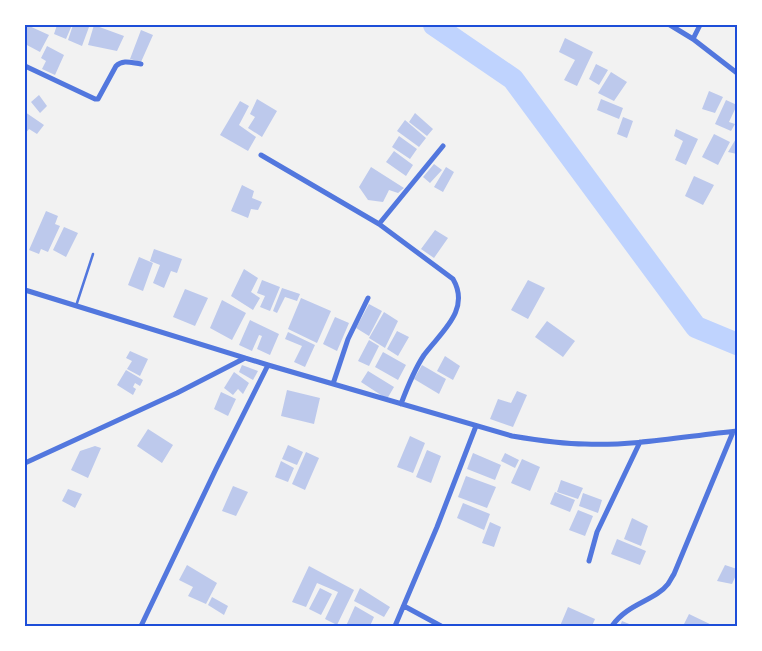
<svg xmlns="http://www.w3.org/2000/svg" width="762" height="651" font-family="'Open Sans',sans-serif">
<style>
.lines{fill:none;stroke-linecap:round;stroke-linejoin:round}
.river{stroke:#bfd3fe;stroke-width:22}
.building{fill:#bdc9ec}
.service{stroke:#5277de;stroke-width:2.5}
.minor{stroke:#5277de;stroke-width:5}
.neatline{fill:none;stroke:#1d4ed8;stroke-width:2}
</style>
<rect width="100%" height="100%" fill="#f2f2f2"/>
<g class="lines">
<path class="river" d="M434 25 513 79 696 327 737 344"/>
</g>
<path class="building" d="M27 25 49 35 40 52 25 44V29Z
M57 25H72L66 39 54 34Z
M73 25H84L89 27 82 46 68 40Z
M94 25 124 36 117 51 88 45Z
M141 30 153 35 141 62 130 59Z
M565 38 593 52 577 86 564 80 575 60 559 52Z
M47 46 64 55 55 75 42 69 46 61 41 58Z
M596 64 608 70 599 85 589 79Z
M611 72 627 82 614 101 598 93Z
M709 91 723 97 715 113 702 109Z
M39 95 47 106 40 113 31 102Z
M257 99 277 111 262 137 248 128 255 117 250 114Z
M601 99 623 108 619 119 597 110Z
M726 100 737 105 729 122 735 124 731 131 715 124Z
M240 101 249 106 239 125 256 137 248 151 220 135Z
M25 112 44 125 37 134 29 129 25 134Z
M415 113 433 129 427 136 409 122Z
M623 117 633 121 627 138 617 134Z
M405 120 426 138 419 147 397 131Z
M676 129 698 139 686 165 675 160 683 141 674 136Z
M714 134 730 142 718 165 702 157Z
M399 136 417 149 410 159 392 147Z
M737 137V154L728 152Z
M394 151 413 165 406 176 386 162Z
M434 164 442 170 430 183 423 177Z
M371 167 404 188 398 193 389 190 383 202 368 200 359 187Z
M446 167 454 172 443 192 434 187Z
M694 176 714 185 703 205 685 196Z
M242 185 254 191 252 198 262 202 258 210 251 209 248 218 231 211Z
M46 211 58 216 55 224 60 226 48 252 41 249 39 254 29 250Z
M64 227 78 233 66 257 53 250Z
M435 230 448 238 434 258 421 249Z
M154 249 182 259 177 273 171 271 164 288 153 283 160 265 150 261Z
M139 257 153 263 143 291 128 285Z
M244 269 258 278 251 292 260 298 253 310 231 296Z
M262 280 280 287 270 311 260 307 265 296 257 293Z
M528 280 545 288 528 319 511 310Z
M282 288 300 294 297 301 285 297 277 313 273 311Z
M185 289 208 298 195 326 173 317Z
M301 298 331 311 317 343 288 329Z
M222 300 246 313 232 340 210 328Z
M369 304 382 311 369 336 356 328Z
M384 312 398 321 385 348 369 338Z
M335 317 349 323 337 351 323 344Z
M250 320 279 334 270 355 257 349 262 336 259 335 252 351 239 345Z
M547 321 575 341 563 357 535 337Z
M397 331 409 337 398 356 387 349Z
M288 332 315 345 305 367 294 362 302 346 285 339Z
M369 340 379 346 369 366 358 361Z
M130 351 148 359 140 376 127 369 132 361 126 358Z
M383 352 406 365 398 380 375 367Z
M445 356 460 366 453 380 437 371Z
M242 365 258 371 253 380 239 372Z
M422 365 446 379 439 394 414 379Z
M126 370 143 380 140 386 135 383 133 387 136 389 133 395 117 385Z
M368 371 394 387 387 399 361 382Z
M234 372 249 383 243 394 238 389 233 395 224 388Z
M287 390 320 398 314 424 281 416Z
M517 391 527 395 513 427 490 419 498 399 511 403Z
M221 392 236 399 228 416 214 409Z
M148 429 173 445 162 463 137 446Z
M410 436 425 443 413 473 397 467Z
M288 445 303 452 297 465 282 459Z
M95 446 101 448 88 478 71 470 80 451Z
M427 450 441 456 431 483 416 477Z
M306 452 319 458 305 490 292 484Z
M473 453 501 465 495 480 467 469Z
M505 453 519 460 515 468 501 461Z
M522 459 540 467 530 491 511 483Z
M281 461 294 468 288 482 275 477Z
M466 476 496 487 487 508 458 497Z
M561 480 583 488 578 499 557 492Z
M233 486 248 492 236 516 222 511Z
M68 489 82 494 75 508 62 501Z
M555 492 575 500 570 512 550 504Z
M583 493 602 500 598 513 579 506Z
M463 503 490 514 484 530 457 518Z
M578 510 593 516 585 536 569 530Z
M632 518 648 526 641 546 624 539Z
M490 522 501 527 494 547 482 543Z
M617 539 646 551 640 565 611 554Z
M187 565 217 583 206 604 188 596 193 587 179 580Z
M725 565 737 569V573L732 584 717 581Z
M309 566 354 590 337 625 325 619 338 592 317 583 306 607 292 602Z
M320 588 332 594 321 615 309 609Z
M360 588 390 607 384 617 354 601Z
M212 597 228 606 224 615 208 605Z
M355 606 374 617 370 626H346Z
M568 607 595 619 592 626H560Z
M689 614 714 626H683Z
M622 621 634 626H620Z"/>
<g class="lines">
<path class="service" d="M76 306 93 254"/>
<path class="minor" d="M670 25 693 39 737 73
M693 39 700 25
M25 66 95 99H98L116 66C123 59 132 63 141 64
M261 155 379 224 453 279C471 310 441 332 424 355 414 370 407 388 401 404
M379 224 443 146
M25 290 268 365 512 436C536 440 560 444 585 444 636 446 686 436 737 431
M333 384 348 339 368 298
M25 463 177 393 245 358
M589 561 597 532 640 442
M404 606 441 626
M141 626 216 469 268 365
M395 626 437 527 476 426
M612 626C628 603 655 601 668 584 670 581 672 577 674 574L733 432"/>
</g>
<rect width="762" height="651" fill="none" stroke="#ffffff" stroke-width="52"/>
<rect x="26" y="26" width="710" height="599" class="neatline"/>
</svg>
